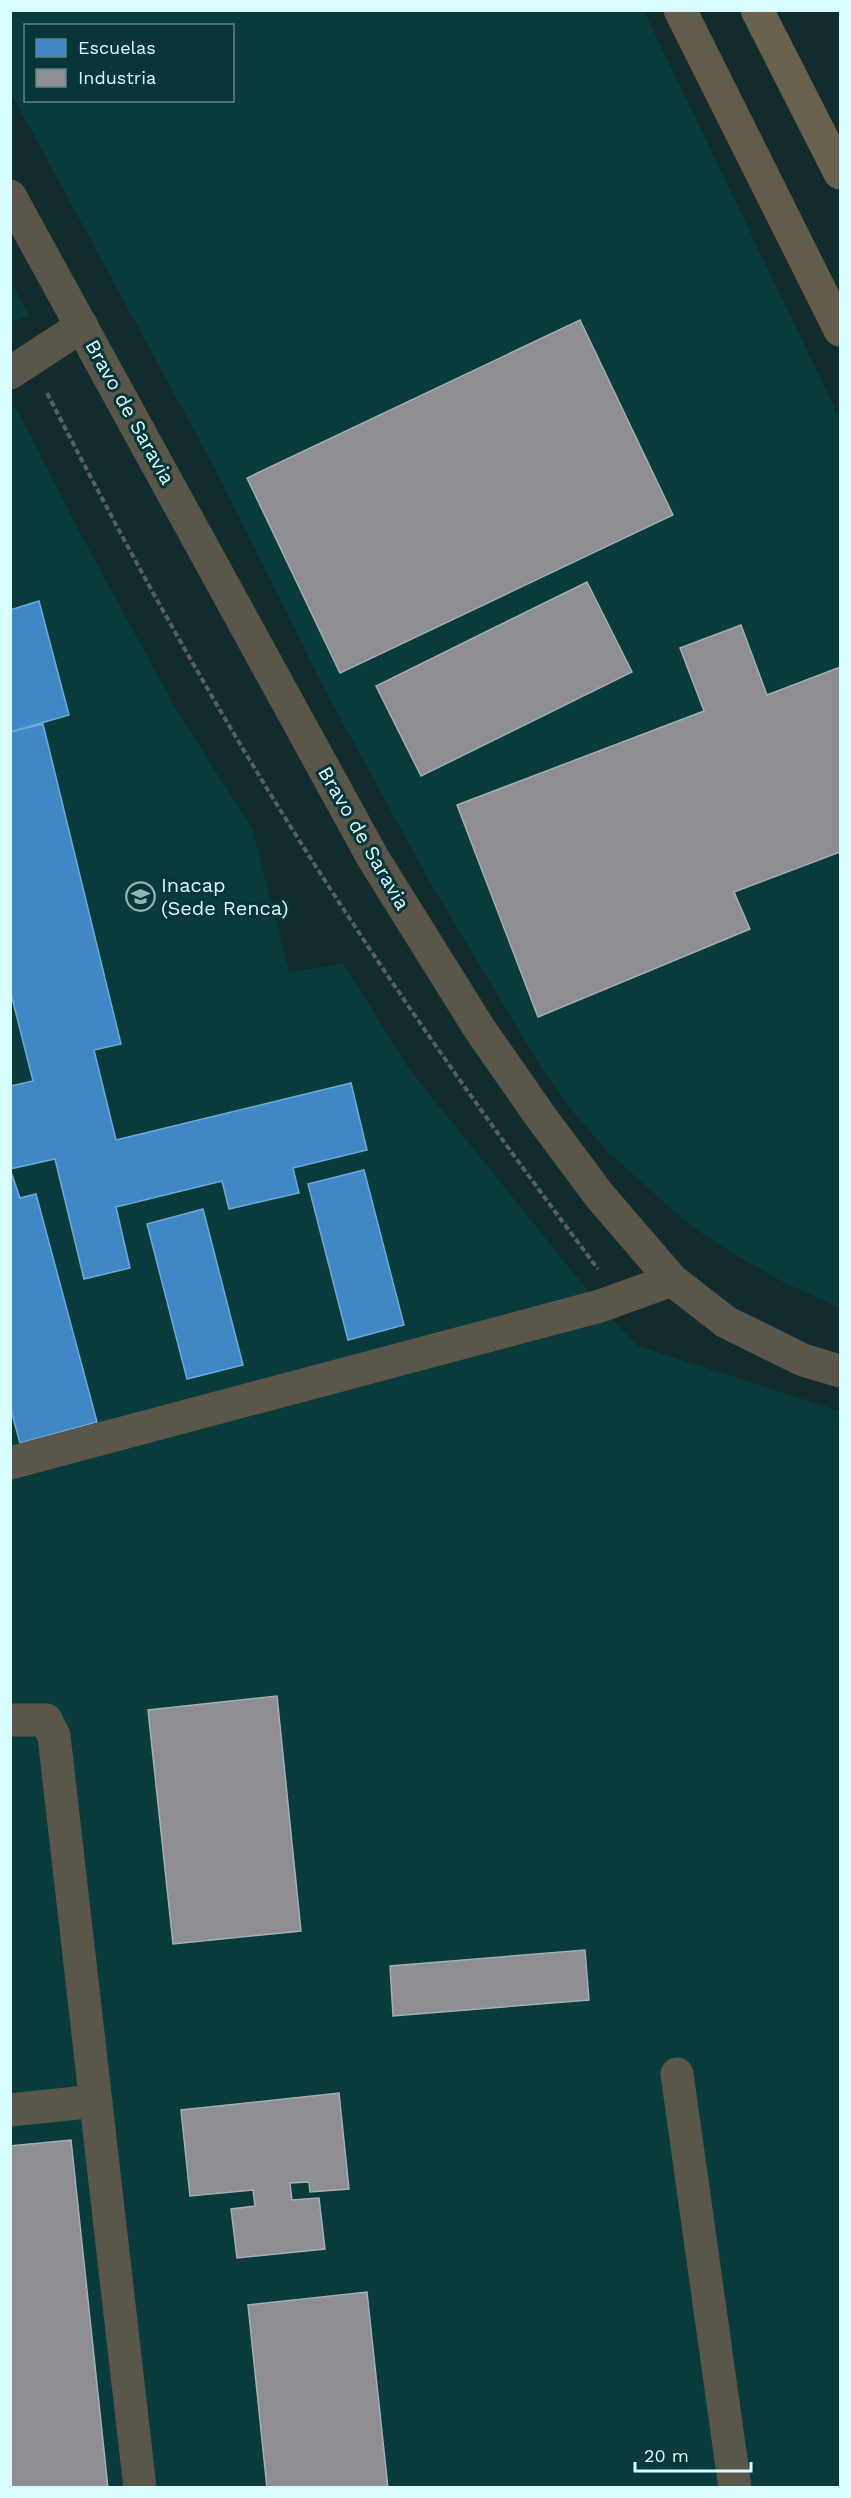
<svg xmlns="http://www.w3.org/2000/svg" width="851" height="2498" font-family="'Work Sans',sans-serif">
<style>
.built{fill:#093b3d;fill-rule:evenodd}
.schools{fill:#3f88c5;stroke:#6dabd6;stroke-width:1.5}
.industry{fill:#8d8d92;stroke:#a3afb2;stroke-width:1.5}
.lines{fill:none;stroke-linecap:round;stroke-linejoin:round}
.path{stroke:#5a5e58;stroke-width:4;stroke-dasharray:6 3;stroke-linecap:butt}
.minor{stroke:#5a574a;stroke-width:33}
.major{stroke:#625c4b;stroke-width:33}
.highway{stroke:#68614c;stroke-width:33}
.labels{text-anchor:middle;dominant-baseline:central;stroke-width:6;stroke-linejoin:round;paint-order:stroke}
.street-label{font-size:20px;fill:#d7fdfe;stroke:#083537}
.poi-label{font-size:20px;fill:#d7fdfe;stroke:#083537;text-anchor:start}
</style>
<rect width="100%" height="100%" fill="#122b2c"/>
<path class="built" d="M10 11H644L840 419V1308L785 1283 737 1256 691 1226 609 1153 574 1113 543 1070 432 886 325 690 215 469 11 93ZM26 26H232V100H26Z
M10 281 30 316 11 322H10Z
M16 408 86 544 177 711 252 828 289 972 343 963 409 1069 600 1306 638 1346 840 1411V2487L11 2488 10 410Z"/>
<path class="schools" d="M39 601 69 715 10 732V610Z
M43 724 121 1044 94 1050 116 1140 351 1083 367 1150 293 1168 299 1193 229 1209 222 1181 116 1207 130 1268 84 1279 55 1159 10 1169V1086L33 1081 10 990V732Z
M10 1169 20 1198 36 1194 97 1422 20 1443 10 1407Z
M364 1170 404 1325 348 1340 308 1184Z
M203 1209 243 1365 187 1379 147 1224Z"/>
<path class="industry" d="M580 320 673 515 340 673 247 478Z
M587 582 632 672 421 776 376 686Z
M741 625 767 695 840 667V852L734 892 750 929 538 1017 457 805 704 711 680 648Z
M277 1696 301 1931 173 1944 148 1710Z
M585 1950 589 2000 393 2016 390 1966Z
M339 2093 349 2189 310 2192 309 2182 290 2183 292 2200 319 2198 325 2249 237 2258 231 2209 255 2206 253 2190 190 2196 181 2110Z
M71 2140 108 2488H10V2146Z
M367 2292 388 2488H267L248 2305Z"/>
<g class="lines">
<path class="path" d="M47 393C98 492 150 590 206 686 323 889 457 1082 598 1269"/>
<path class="minor" d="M10 196 373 858 479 1028 538 1113 599 1195 672 1280 726 1322 803 1360 840 1371
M10 373 82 326
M10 1463 600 1306 672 1280
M10 1720H46L54 1736 140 2488
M677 2074 735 2488
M10 2110 96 2101"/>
<path class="major" d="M680 10 840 330"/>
<path class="highway" d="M757 10 840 173"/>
</g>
<defs>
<symbol id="university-ring" viewBox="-11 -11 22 22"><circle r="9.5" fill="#083537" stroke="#92b4b4" stroke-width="1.5"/><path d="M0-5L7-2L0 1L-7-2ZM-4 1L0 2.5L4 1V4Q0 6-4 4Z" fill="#92b4b4"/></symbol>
</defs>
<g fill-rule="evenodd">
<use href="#university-ring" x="124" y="880" width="33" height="33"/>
</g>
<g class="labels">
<g class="street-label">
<text transform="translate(130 412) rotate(61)">Bravo de Saravia</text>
<text transform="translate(364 838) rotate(60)">Bravo de Saravia</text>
</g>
<g class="poi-label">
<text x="161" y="885">Inacap<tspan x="161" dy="23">(Sede Renca)</tspan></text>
</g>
</g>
<rect width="851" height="2498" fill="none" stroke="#d7fdfe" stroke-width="24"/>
<rect x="24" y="24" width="210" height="78" fill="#083537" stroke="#5b8587" stroke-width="1.5"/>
<rect x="36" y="39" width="30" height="18" fill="#3f88c5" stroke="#5b8587" stroke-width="1.5"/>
<text x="78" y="54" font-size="18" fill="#d7fdfe">Escuelas</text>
<rect x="36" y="69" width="30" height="18" fill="#8d8d92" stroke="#5b8587" stroke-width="1.5"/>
<text x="78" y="84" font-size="18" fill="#d7fdfe">Industria</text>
<path d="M635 2462v9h116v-9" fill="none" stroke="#d7fdfe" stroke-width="3"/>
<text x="644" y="2462" font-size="18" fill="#d7fdfe" stroke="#083537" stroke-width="4.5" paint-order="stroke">20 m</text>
</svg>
